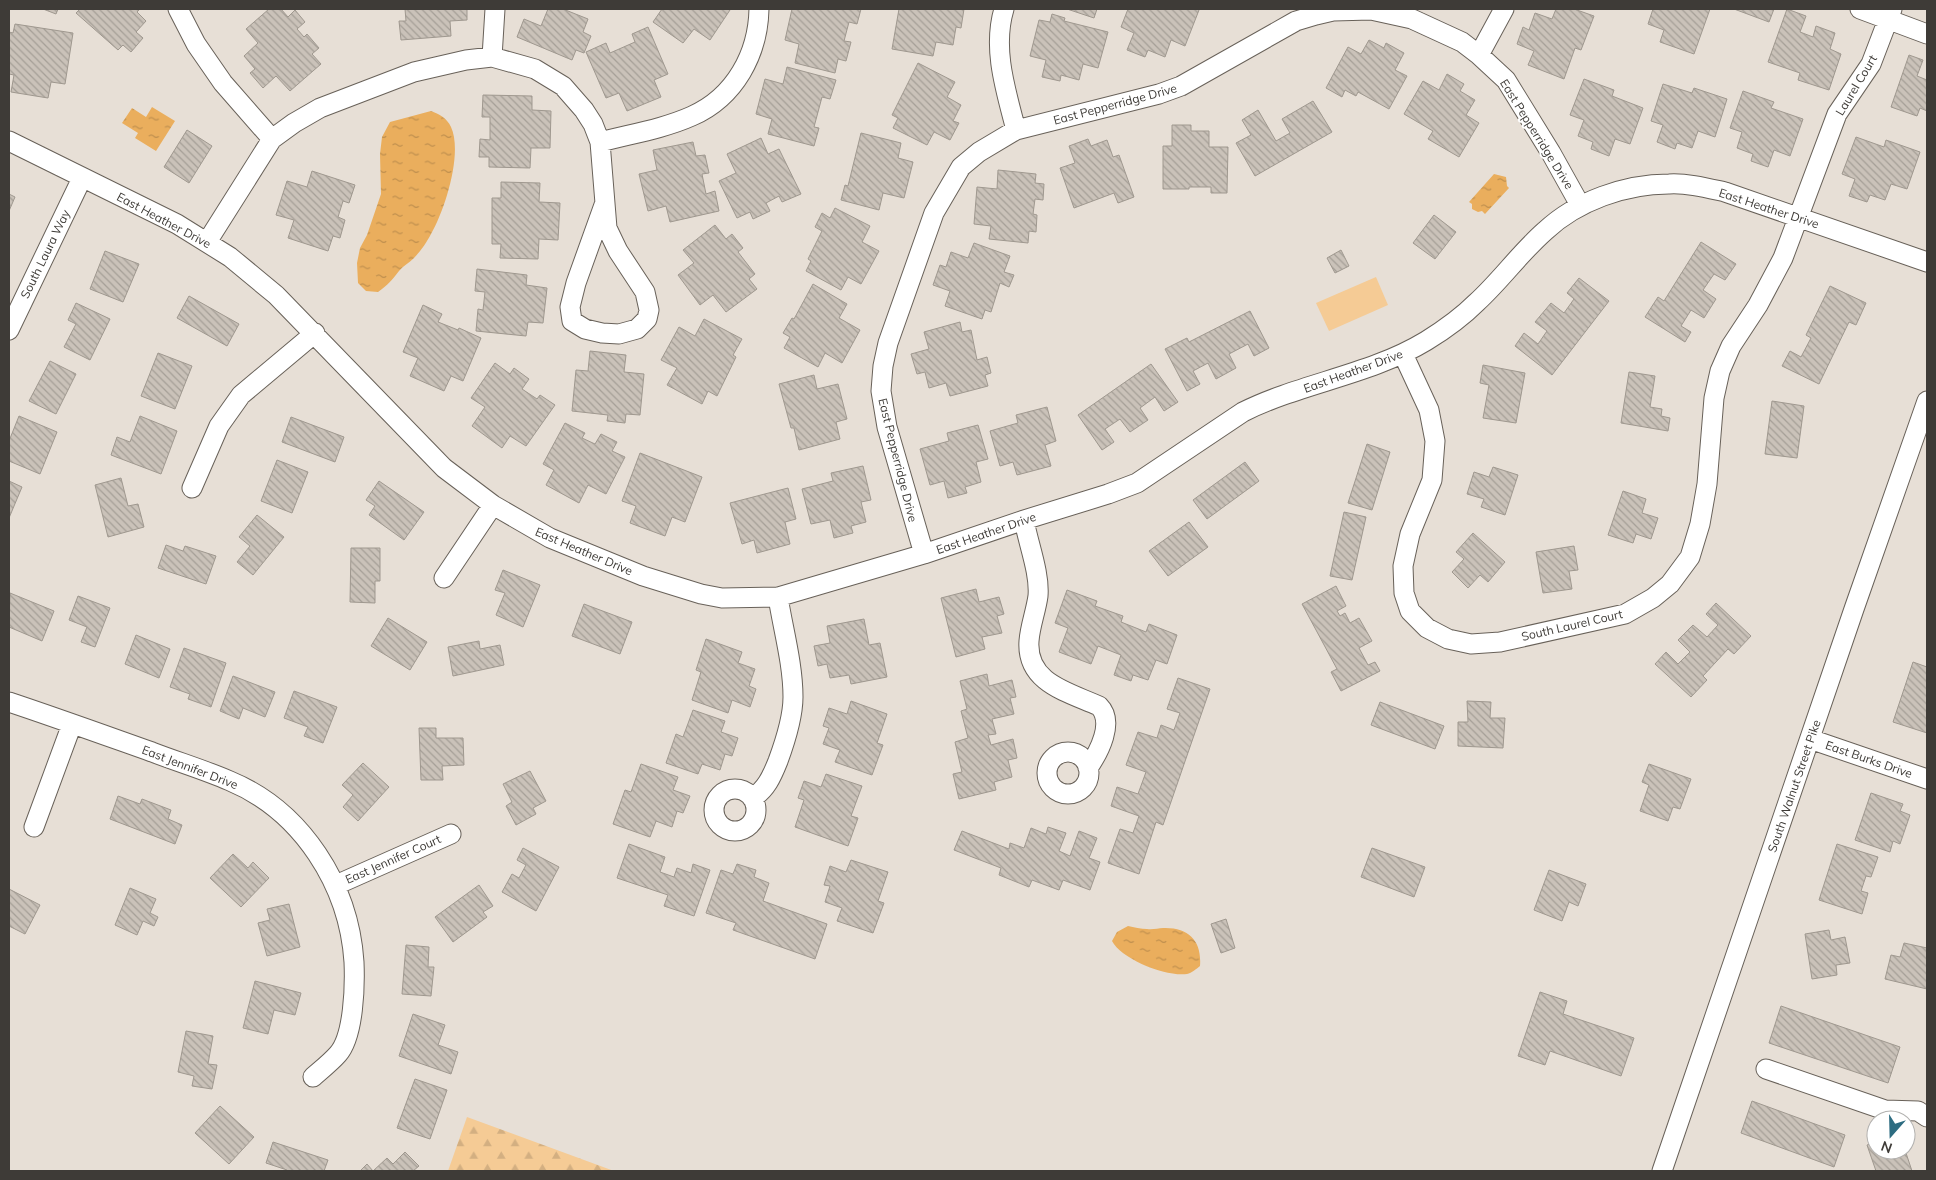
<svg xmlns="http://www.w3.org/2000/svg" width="1936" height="1180" font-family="Mulish,sans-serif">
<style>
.green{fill:#f5cb95}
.forest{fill:url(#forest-firs)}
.water{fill:url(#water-ripples)}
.building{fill:url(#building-back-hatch);stroke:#9f988f}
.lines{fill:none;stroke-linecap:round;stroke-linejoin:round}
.minor-casing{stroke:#686159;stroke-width:21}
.minor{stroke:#fff;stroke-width:19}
.labels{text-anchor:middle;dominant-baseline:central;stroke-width:4;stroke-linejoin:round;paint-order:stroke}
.street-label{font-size:12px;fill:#3e3b37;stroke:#fff}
</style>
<defs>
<pattern id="forest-firs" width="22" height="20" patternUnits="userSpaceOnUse" patternTransform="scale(1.25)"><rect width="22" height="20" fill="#f5cb95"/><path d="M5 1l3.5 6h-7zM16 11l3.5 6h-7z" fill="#d3af81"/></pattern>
<pattern id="water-ripples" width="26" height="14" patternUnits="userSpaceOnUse" patternTransform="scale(1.25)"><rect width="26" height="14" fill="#eaae5d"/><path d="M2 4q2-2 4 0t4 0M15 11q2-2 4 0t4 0" fill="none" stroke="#bf8f4e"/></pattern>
<pattern id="building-back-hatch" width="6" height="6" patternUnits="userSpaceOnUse" patternTransform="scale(1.25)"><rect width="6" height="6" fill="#cac2b9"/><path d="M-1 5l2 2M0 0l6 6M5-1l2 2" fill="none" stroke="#a59f97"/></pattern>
</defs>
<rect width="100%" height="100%" fill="#e7dfd6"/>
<path class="green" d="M1376 277 1388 305 1329 331 1316 303Z"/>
<path class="forest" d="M467 1117 614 1171H448Z"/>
<path class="water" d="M152 107 175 121 156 151 135 138 138 133 122 123 132 108 146 117Z
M431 111C439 114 447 118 451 127 463 153 445 210 431 234 427 242 420 252 414 258 409 263 403 266 399 271 391 281 389 284 378 292L366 291 358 283 357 263 360 248 367 235 381 194 380 154 382 137 390 122Z
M1494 174 1506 177 1507 186 1509 188 1485 214 1482 211 1478 212 1472 209V204L1469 202Z
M1128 926C1134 927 1141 929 1147 929 1153 930 1158 928 1163 928 1189 927 1202 941 1200 966 1196 969 1192 973 1187 974 1166 977 1121 959 1112 941L1117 932Z"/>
<path class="building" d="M43 9H58L56 14Z
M80 9H140L137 12 146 21 136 32 143 38 131 52 123 45 118 50 76 13Z
M269 9H281L288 17 295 10 305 22 297 29 304 37 307 34 319 48 312 54 321 64 290 91 276 76 263 88 250 73 255 69 244 56 258 43 246 29Z
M405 9H467V20L450 21 451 36 401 40 399 21H406Z
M548 9H563L588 19 583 32 591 36 584 53 576 50 572 60 517 37 524 19 541 26Z
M662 9H728L730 10 710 40 694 29 683 43 653 22Z
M792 9H861L857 24 849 22 844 41 851 42 846 61 838 59 835 73 795 63 799 44 785 40Z
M899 9H964L961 28 956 27 953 45 936 42 933 56 892 49Z
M1067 9H1097L1094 18Z
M1128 9H1196L1199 10 1185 46 1171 40 1165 57 1148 50 1145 57 1127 50 1134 33 1121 27Z
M1556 9H1574L1594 16 1581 50 1575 48 1564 79 1528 65 1534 51 1517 44 1523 27 1529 30 1535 13 1552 19Z
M1653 9H1710L1694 54 1660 42 1664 30 1648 24Z
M1734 9H1774L1769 22Z
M1787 9 1806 16 1800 32 1813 37 1816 26 1835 33 1830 49 1841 54 1829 90 1798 80 1800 73 1768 62Z
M1052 14 1065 18 1064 21 1108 32 1098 68 1083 64 1079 80 1061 75 1060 81 1042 77 1046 60 1030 56 1039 20 1050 22Z
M15 24 73 33 65 84 51 82 48 98 11 92 14 75 9 74V32L13 33Z
M648 27 668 74 654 80 661 97 627 111 619 93 606 98 586 52 606 43 610 53 635 42 632 34Z
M1369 40 1384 48 1386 43 1404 53 1395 70 1407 76 1389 109 1358 92 1356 96 1345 90 1342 97 1326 88 1348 47 1361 54Z
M1909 55 1923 60 1917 76 1927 80V111L1920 108 1917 116 1891 107Z
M918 63 955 82 947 97 961 105 953 121 959 123 950 140 934 132 927 145 893 128 898 118 892 115Z
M787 67 836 80 830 99 822 97 814 127 819 128 814 146 768 134 772 119 756 114 765 79 783 84Z
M1447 74 1464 84 1460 91 1475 100 1466 115 1479 123 1459 157 1428 139 1433 131 1404 114 1423 81 1439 90Z
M1584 79 1614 90 1612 96 1643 108 1630 144 1615 139 1609 156 1591 149 1593 142 1578 136 1584 120 1570 115Z
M1663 84 1692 93 1694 88 1727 99 1715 137 1698 131 1692 148 1677 143 1675 149 1657 142 1663 125 1651 121Z
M1743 91 1774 102 1771 108 1803 119 1790 156 1774 150 1768 167 1751 161 1753 154 1737 148 1742 132 1730 128Z
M483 95 532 96V110L551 111 550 148H531L530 168 489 167V157H479L480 139 490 140V117H482Z
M1313 101 1332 132 1255 176 1236 143 1251 135 1242 120 1258 110 1276 141 1290 133 1282 119Z
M1172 125H1191V131H1209V147H1228L1227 193H1211V187H1189V189H1163V146H1172Z
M187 130 212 146 189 183 164 167Z
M861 133 901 143 898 158 913 162 904 198 883 193 879 210 841 200 845 185 848 186Z
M1856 137 1884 147 1886 140 1920 152 1907 189 1891 184 1885 200 1870 195 1867 202 1849 196 1855 179 1842 174Z
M761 138 768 154 779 149 801 194 782 202 779 196 766 203 770 211 753 219 750 212 737 218 719 181 736 173 727 154Z
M1088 139 1091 146 1107 140 1113 157 1119 155 1134 197 1118 203 1114 193 1074 208 1060 168 1075 163 1069 146Z
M693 142 696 156 705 155 709 173 702 174 706 194 715 191 719 211 670 222 666 206 648 211 639 174 657 170 653 150Z
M998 170 1036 174 1035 183 1044 184 1043 200 1035 199 1033 214 1037 215 1036 232 1029 231 1028 243 989 239 991 226 974 224 977 187 997 189Z
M312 171 355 185 349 203 343 201 338 217 345 220 340 238 333 236 328 251 288 238 294 220 276 215 287 181 307 187Z
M501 182 540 183 539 202 560 203 558 240 539 239 538 259 500 258 501 244H492V198H501Z
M9 194 15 197 9 211Z
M835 208 870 226 862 242 879 251 861 284 848 277 841 290 806 271 811 261 808 259 822 231 815 227 822 213 830 218Z
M1434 215 1456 232 1435 259 1413 243Z
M715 225 726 239 732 234 743 248 738 252 755 274 749 279 757 289 726 312 713 295 700 305 678 275 694 263 683 250Z
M1701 242 1736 264 1725 280 1714 274 1703 290 1716 299 1704 318 1691 310 1681 326 1691 332 1685 342 1645 317 1658 297 1664 301Z
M974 243 1010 256 1004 272 1014 275 1009 287 1000 283 991 312 985 310 982 319 945 306 950 291 933 285 940 265 946 267 951 252 968 258Z
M1341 250 1349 266 1335 273 1327 258Z
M105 251 139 264 123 302 90 289Z
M477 269 527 275 526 285 547 288 543 323 528 322 526 336 476 331 478 309 483 310 485 292 475 291Z
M1579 278 1609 301 1552 375 1515 346 1524 333 1538 344 1547 331 1535 322 1551 303 1564 313 1574 299 1567 293Z
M813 284 847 304 839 318 860 330 842 363 825 353 818 367 784 348 790 337 783 333 792 318 794 319Z
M1830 286 1866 303 1856 325 1849 322 1819 384 1782 366 1790 351 1801 357 1811 338 1806 335Z
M189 296 239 324 227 346 177 318Z
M76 303 110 319 90 360 64 347 76 324 68 320Z
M423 305 442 314 438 322 458 330 459 328 481 338 463 381 451 376 444 391 410 376 418 358 403 352Z
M1250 311 1269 348 1254 356 1248 344 1229 354 1236 368 1216 379 1208 363 1193 371 1200 384 1187 391 1165 349 1187 338 1189 342Z
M704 319 742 339 733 355 736 357 717 396 708 391 702 404 667 385 677 368 661 360 679 327 695 336Z
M960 322 962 332 971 330 977 360 987 357 991 373 985 375 988 386 950 396 946 383 929 388 925 372 917 374 911 354 929 349 924 332Z
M590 351 626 355 624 372 644 374 640 415 626 414 625 423 607 421 608 415 572 411 576 370 588 371Z
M158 353 192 366 175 409 141 396Z
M50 361 76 374 56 414 29 401Z
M495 363 510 374 514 368 529 379 522 389 537 399 540 395 555 405 526 446 510 436 502 448 472 426 485 407 471 398Z
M1151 364 1178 402 1164 411 1155 397 1140 408 1148 420 1130 432 1120 419 1105 429 1114 442 1102 450 1078 415Z
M1483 365 1525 373 1516 423 1483 418 1489 385 1480 383Z
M1629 372 1655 376 1650 407 1662 409 1661 416 1670 418 1668 431 1621 423Z
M814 375 817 389 838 384 847 419 836 422 840 439 799 450 794 428H791L779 384Z
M1772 401 1804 406 1797 458 1765 454Z
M1047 407 1056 441 1045 445 1051 466 1017 475 1013 462 1000 466 990 431 1018 423 1016 415Z
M19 416 57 432 40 474 9 461V441Z
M140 416 177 431 161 474 111 455 117 437 130 442Z
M291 417 344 437 335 462 282 442Z
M565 423 585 433 582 438 595 444 601 434 617 442 612 451 625 457 606 494 588 485 579 503 546 485 554 470 543 464Z
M978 425 988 459 976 462 981 482 965 487 967 493 948 498 944 481 930 485 920 449 949 441 947 433Z
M1367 444 1390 452 1372 510 1348 503Z
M640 453 702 477 685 522 672 517 665 536 630 523 636 506 622 501Z
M277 460 308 472 292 513 261 501Z
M1245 462 1259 481 1207 519 1193 500Z
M863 466 871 500 861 502 866 522 851 526 853 533 834 538 830 520 811 524 802 489 833 481 831 473Z
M1493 467 1518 475 1505 515 1481 507 1484 499 1467 494 1474 472 1489 477Z
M121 478 128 506 138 504 144 527 108 537 95 485Z
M9 481 22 487 9 518Z
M379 481 424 512 404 540 369 515 375 506 366 500Z
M788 488 796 519 785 522 790 544 757 553 754 540 742 544 730 503Z
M1623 491 1646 499 1642 513 1658 518 1651 539 1636 534 1633 543 1608 535Z
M1344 512 1366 517 1352 580 1330 576Z
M257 515 284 537 253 575 237 562 250 546 239 537Z
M1189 522 1208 547 1168 576 1149 551Z
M1473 533 1505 562 1488 582 1480 575 1468 588 1452 572 1464 559 1456 552Z
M166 545 183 551 185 546 216 556 206 584 158 568Z
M1574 546 1578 570 1569 571 1572 589 1543 593 1536 552Z
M351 548H380V581H375V603L350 602Z
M503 570 540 585 523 627 496 615 505 593 495 590Z
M1336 586 1346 606 1337 611 1340 616 1345 613 1350 623 1359 618 1372 641 1359 648 1368 665 1375 662 1380 671 1341 691 1331 672 1337 669 1302 604Z
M976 589 979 602 999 597 1004 614 997 616 1002 633 982 637 985 649 956 657 941 598Z
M1067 590 1097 601 1095 606 1123 616 1121 622 1146 632 1149 624 1177 635 1167 664 1156 660 1148 680 1133 675 1131 681 1114 675 1121 655 1098 646 1091 664 1059 652 1068 628 1055 623Z
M10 593 54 611 42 641 9 627Z
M78 596 110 608 95 647 81 642 87 627 69 620Z
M1716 603 1751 636 1734 654 1728 649 1703 676 1707 680 1691 697 1655 664 1666 652 1678 664 1690 652 1678 640 1693 625 1707 637 1718 625 1706 614Z
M584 604 632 622 620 654 572 636Z
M388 618 427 642 410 670 371 646Z
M864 619 869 645 880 643 887 677 851 684 849 675 830 678 827 664 818 666 814 646 830 643 827 626Z
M136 635 170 649 159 678 125 664Z
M706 639 742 652 738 663 755 669 749 686 756 689 750 707 732 700 728 713 692 700 701 672 696 670Z
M479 641 480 649 500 645 504 665 453 676 448 647Z
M184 648 226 663 211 707 188 699 190 694 170 687Z
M1913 662 1927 667V733L1893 722Z
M987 674 989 686 1012 680 1016 697 1010 698 1014 714 992 719 996 734 988 735 991 745 1013 739 1017 758 1008 760 1012 777 994 782 996 790 959 799 953 774 962 772 955 742 968 738 961 711 967 709 960 681Z
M233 676 275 692 265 717 243 708 239 719 220 711Z
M1178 678 1210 689 1163 825 1156 822 1139 874 1108 863 1120 829 1133 833 1139 816 1111 806 1117 787 1138 794 1146 772 1126 765 1138 732 1157 738 1161 725 1174 730 1180 713 1167 709Z
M294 691 337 707 323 743 304 736 308 727 284 718Z
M851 701 887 714 877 743 883 745 872 775 835 762 840 750 823 744 829 728 823 726 829 708 847 714Z
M1467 701 1491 702 1490 718H1505L1503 748 1458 746V722H1468Z
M1380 702 1444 726 1435 749 1371 725Z
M693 710 725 721 721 732 738 738 732 756 725 754 720 770 702 764 698 774 666 763 676 734 683 737Z
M419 728H436V738H463L464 765 442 766 443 780H421Z
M363 763 389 787 358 821 343 807 353 795 342 785Z
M641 764 678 777 673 790 690 796 683 813 677 811 672 827 656 821 650 837 613 824 625 790 631 792Z
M1649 764 1691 779 1680 809 1673 807 1668 821 1640 811 1649 785 1642 782Z
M530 771 546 801 533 808 536 814 516 825 506 806 512 802 503 784Z
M826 774 862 786 851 816 858 818 848 846 795 827 804 800 798 798 804 781 821 787Z
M1871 793 1903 804 1900 811 1910 815 1900 844 1893 841 1890 852 1855 840Z
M118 796 140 804 142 799 171 810 168 819 182 825 175 844 110 819Z
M1048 827 1066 833 1059 851 1070 856 1079 831 1097 838 1089 858 1100 862 1090 890 1063 880 1059 890 1032 880 1029 887 999 875 1001 868 954 850 962 831 1009 849 1010 843 1024 848 1031 828 1046 834Z
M629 844 665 857 660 872 674 877 677 868 691 873 693 864 710 870 694 916 664 906 668 895 617 878Z
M1837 844 1878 857 1871 877 1866 876 1861 891 1868 893 1862 914 1819 900Z
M523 848 559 867 536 911 502 892 512 874 519 878 526 865 517 860Z
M1372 848 1425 867 1414 897 1361 877Z
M233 854 248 868 253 862 269 878 241 907 210 878Z
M851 860 888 872 878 901 884 903 873 933 837 921 842 908 825 902 830 886 824 885 830 866 846 872Z
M737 864 756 870 754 877 769 883 763 901 827 924 815 959 733 930 736 923 706 913 721 870 733 874Z
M1549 870 1586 884 1578 906 1569 902 1562 921 1534 910Z
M479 885 493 906 483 912 487 917 453 942 435 917Z
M130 888 156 899 150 913 158 917 154 926 143 921 137 935 115 925Z
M9 889 40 905 25 934 9 926Z
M289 904 300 947 267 956 258 923 270 920 267 909Z
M1226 919 1235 948 1221 953 1211 924Z
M1829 930 1831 940 1845 937 1850 963 1836 965 1837 975 1812 979 1805 934Z
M1904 943 1927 948V989L1885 979 1891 955 1900 957Z
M406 945 429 947 428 967H434L431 996 402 994Z
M255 981 301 993 295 1015 274 1010 268 1034 243 1028Z
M1540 992 1567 1001 1563 1014 1634 1038 1621 1076 1550 1051 1545 1065 1518 1056Z
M1781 1006 1900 1047 1888 1083 1769 1043Z
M413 1014 445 1025 438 1045 458 1052 451 1074 399 1056Z
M186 1031 213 1036 208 1064 217 1065 212 1089 192 1086 194 1076 178 1072Z
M415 1079 447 1090 430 1139 397 1128Z
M1752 1101 1845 1135 1834 1167 1741 1133Z
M220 1106 254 1137 229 1164 195 1133Z
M273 1142 328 1160 324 1171H287V1170L266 1163Z
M1876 1142V1150H1905L1912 1171H1876L1867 1145Z
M405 1152 419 1166 413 1171H360L367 1164 373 1171 387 1158 393 1164Z"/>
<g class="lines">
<defs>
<path id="minor" d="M178 9 196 44 223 83 272 139
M1004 9C992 49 1006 91 1016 130
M1860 9 1927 34
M1479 55 1504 9
M492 57 495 9
M9 141 177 224 230 257 276 295 444 468 493 505 550 538 643 576 701 594 722 598 778 597 924 554 1024 520 1108 494 1137 483 1243 412C1301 383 1370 375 1426 341 1444 330 1462 317 1477 302 1501 280 1520 253 1545 231 1577 201 1625 184 1669 184 1688 183 1707 188 1725 192L1927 262
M600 142C630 134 663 129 692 116 735 97 758 54 759 9
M207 242 272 139 294 123 320 108 414 72 466 60 492 57 535 69 563 86 584 110 593 124 600 142 607 228 618 251 645 292 649 310 647 319 637 329 619 334 602 333 585 329 572 321 570 307 576 283 604 205
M9 330 82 178
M1403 354 1429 410 1435 441 1432 480 1410 534 1403 566 1404 593 1410 611 1427 628 1448 639 1471 644 1500 642 1625 614 1653 598 1670 584 1690 557 1700 524 1707 484 1714 398 1720 371 1731 346 1758 305 1783 258 1837 114 1871 64 1892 9
M192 488 219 426 241 395 315 333
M1024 520C1028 543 1040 573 1038 596 1036 611 1030 626 1029 641 1026 683 1068 692 1099 706 1115 722 1099 752 1088 768
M924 554 887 427 881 391 883 366 888 343 934 213 961 167 979 152 1016 130 1159 94 1181 86 1296 21 1316 15 1333 11 1371 10 1412 19 1462 42 1479 55 1506 80 1551 153 1580 205
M444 578 493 505
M9 702C57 718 104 735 152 752 178 762 205 770 230 781 302 811 349 885 354 962 355 985 354 1036 338 1054 331 1062 321 1070 313 1077
M1810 739 1927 779
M1047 773a21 21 0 1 1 42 0a21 21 0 1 1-42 0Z
M714 810a21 21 0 1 1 42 0a21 21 0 1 1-42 0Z
M752 798C766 790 772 776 778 761 785 742 793 717 793 697 793 664 783 629 778 597
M34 827 72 724
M336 885 451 834
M1766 1069 1885 1110 1918 1111 1927 1117
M1662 1171 1854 609 1927 401"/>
</defs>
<use href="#minor" class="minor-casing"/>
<use href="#minor" class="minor"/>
</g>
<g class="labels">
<g class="street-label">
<text transform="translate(1856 85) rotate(-59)">Laurel Court</text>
<text transform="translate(1115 104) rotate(-15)">East Pepperridge Drive</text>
<text transform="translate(1537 134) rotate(58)">East Pepperridge Drive</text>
<text transform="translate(1769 208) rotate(18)">East Heather Drive</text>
<text transform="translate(164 220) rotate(28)">East Heather Drive</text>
<text transform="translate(45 254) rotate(-64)">South Laura Way</text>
<text transform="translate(1353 371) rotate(-20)">East Heather Drive</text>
<text transform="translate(898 460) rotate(76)">East Pepperridge Drive</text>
<text transform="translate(986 533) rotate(-19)">East Heather Drive</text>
<text transform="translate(584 551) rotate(23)">East Heather Drive</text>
<text transform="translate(1572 625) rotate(-13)">South Laurel Court</text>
<text transform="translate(1869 759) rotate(19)">East Burks Drive</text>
<text transform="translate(190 767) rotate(21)">East Jennifer Drive</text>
<text transform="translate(1794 786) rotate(-71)">South Walnut Street Pike</text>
<text transform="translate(393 859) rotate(-24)">East Jennifer Court</text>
</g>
</g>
<rect width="1936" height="1180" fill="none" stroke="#3e3b37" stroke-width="20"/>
<g transform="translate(1891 1135) rotate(200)"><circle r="24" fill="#ffffff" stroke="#b2b1af"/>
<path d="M0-4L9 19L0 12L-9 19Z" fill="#2d6c81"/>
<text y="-8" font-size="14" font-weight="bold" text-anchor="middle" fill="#3e3b37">N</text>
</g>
</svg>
